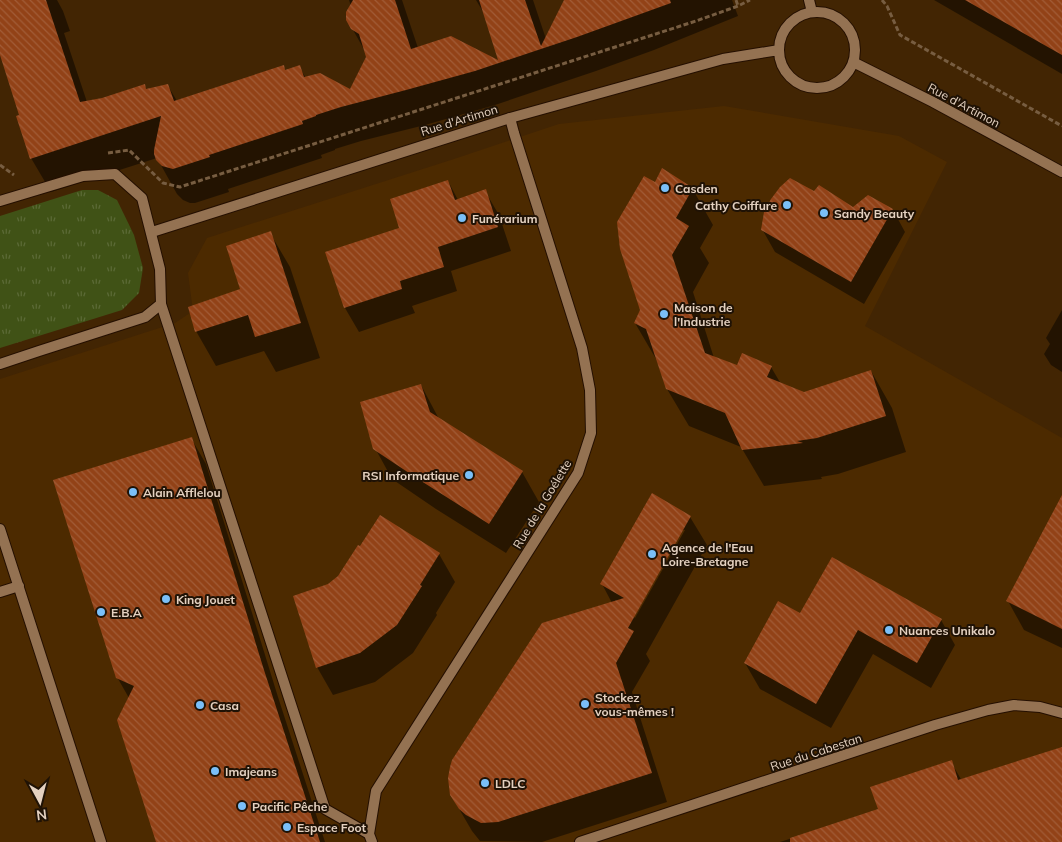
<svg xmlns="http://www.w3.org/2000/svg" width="1062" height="842" font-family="Mulish,sans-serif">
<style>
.built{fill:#4c2a00}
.grass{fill:url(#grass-tufts)}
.shadow{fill:#0007;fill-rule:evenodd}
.building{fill:url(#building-back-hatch)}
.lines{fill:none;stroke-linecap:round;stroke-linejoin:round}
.service-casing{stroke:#240f00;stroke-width:12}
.minor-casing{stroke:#240f00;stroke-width:12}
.tertiary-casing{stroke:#240f00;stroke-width:12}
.path{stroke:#775d41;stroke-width:3;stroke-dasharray:5 2.5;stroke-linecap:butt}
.service{stroke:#947252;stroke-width:10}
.minor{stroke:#947252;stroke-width:10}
.tertiary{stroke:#947252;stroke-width:10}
.poi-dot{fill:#7abff8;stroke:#1f1205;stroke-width:2}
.labels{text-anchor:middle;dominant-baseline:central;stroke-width:4;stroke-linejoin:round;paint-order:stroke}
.street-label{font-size:12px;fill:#e4d1c0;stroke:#1f1205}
.poi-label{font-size:12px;font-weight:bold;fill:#e4d1c0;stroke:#1f1205;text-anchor:start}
</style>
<defs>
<pattern id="grass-tufts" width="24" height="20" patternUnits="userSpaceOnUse" patternTransform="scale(1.25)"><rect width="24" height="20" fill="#405216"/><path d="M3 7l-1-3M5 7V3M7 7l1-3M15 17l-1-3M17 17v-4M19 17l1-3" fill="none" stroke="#5b6a36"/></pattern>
<pattern id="building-back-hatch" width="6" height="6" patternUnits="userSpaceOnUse" patternTransform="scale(1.25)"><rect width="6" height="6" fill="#924217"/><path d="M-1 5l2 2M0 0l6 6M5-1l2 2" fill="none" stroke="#a15c37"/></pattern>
</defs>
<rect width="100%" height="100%" fill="#422503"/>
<path class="built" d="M724 106 899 136 947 162 865 326 1062 438V842H0V379L175 323 193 311 188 273 207 238 454 159 559 124Z"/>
<path class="grass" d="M82 190H98L117 200 134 235 143 268 139 293 122 310 0 348V216Z"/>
<path class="shadow" d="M0 0H57L63 11 70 31 64 33 87 102 102 99 144 86 147 90 168 86 177 101 299 67 306 78 351 91 368 57 366 53 348 21 351 6 349 0H402L418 48 450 38 500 63 485 15 476 0H533L546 39 566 0H732L738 16 654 50 596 71 495 105 425 125 361 141 335 149V150L321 155 322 158 228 189 229 192 195 203H190L183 200 177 194 157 158 51 192 31 158 21 116 0 51Z
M934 0H1062V74Z
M448 181 458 200 485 191 499 215 511 251 451 271 457 291 412 306 415 313 359 332 345 308 401 228Z
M656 184 692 188 713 225 700 248 709 263 693 292 714 358 738 367H771L781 384 804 394 871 371 892 408 906 452 838 474 821 477 822 479 764 486 741 447 689 426 667 389 656 359 635 323 641 310Z
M814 192 853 208 868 196 893 210 905 232 864 304 775 252 762 229Z
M270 233 290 267 320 358 276 372 264 351 216 366 196 331 241 290Z
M1062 310V372L1051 365 1044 354 1050 344 1046 338Z
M421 385 439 419 522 472 539 502 506 553 436 509 392 479 375 448Z
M191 438 206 464 278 697 325 842H158L129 698 117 677Z
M1062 498V648L1024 630 1008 601Z
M690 517 707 545 646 654 650 661 632 692 667 802 542 842 480 841 472 831 451 795 612 603 602 584ZM682 530H685L635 618 633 616Z
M360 548 439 554 455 582 436 613 437 615 413 653 375 682 333 695 317 667 329 585 339 577Z
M800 615 941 620 955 645 931 688 873 654 831 728 760 689 745 663Z
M1062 754V842H780L879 810 951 762 962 781Z"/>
<path class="building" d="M0 0H46L80 102 102 98 145 84 146 89 168 84 174 101 284 65 285 70 300 65 304 77 320 73 350 89 366 57 359 34 351 29 346 20V12L353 0H395L411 49 451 36 498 60 479 0H525L541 46 564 0H670L671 3 577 37 475 71 406 90 341 107 316 115V116L302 121 303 124 209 155 210 157 173 169 162 166 156 160 154 154V150L161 116 30 159 16 116 19 115 0 55Z
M965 0H1062V55Z
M662 168 693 188 676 218 689 226 672 255 705 353 737 365 742 353 772 366 767 377 804 392 871 370 886 416 817 438 797 441 803 443 742 450 725 413 666 389 646 329 634 323 640 310 620 249 617 222 644 176 655 182Z
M790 178 814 191 819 185 853 207 868 195 893 209 851 282 761 230 764 212 771 199 780 187Z
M448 180 455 200 486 189 498 227 438 247 444 267 400 281 402 289 344 308 325 252 399 228 390 199Z
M271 231 301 323 255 337 248 315 195 332 188 307 240 289 226 246Z
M421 384 430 412 523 471 489 524 418 479 373 449 360 402Z
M192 437 264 670 320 842H156L117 720 134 686 116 678 53 480Z
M652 493 691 516 628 628 634 631 616 663 652 773 498 822 481 823 466 815 459 809 450 795 448 778 450 767 452 760 542 623 624 598 600 584Z
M1062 495V629L1006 601Z
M380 515 440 553 420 585 422 586 397 625 360 653 316 668 293 596 328 584 338 576 358 545 360 546Z
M832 557 942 619 917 663 858 630 816 704 744 663 778 601 800 613Z
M1062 747V842H790V838L878 809 870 787 952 760 958 780Z"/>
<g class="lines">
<defs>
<path id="service" d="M161 304 325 809 369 834
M0 529 101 842
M0 592 19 586"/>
<path id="minor" d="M809 0 812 12
M372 842 369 834 376 791 578 473 591 433 590 390 582 348 514 133 510 118
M580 842 935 725 988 710 1014 705 1040 707 1062 713"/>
<path id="tertiary" d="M779 50a38 38 0 1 1 76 0a38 38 0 1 1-76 0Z
M853 62 933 102 1062 172
M0 201 83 176 115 174 142 198 160 269 161 304 145 317 39 351 0 364
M152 232 510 118 723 59 779 50"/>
</defs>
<use href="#service" class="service-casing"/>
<use href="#minor" class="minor-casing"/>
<use href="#tertiary" class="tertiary-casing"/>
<path class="path" d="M736 0 738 6
M882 0 887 6 900 35 1062 126
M108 153 129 150 163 183 180 187 696 21 738 6 750 0
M0 165 14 175"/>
<use href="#service" class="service"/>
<use href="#minor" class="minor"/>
<use href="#tertiary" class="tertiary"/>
</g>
<g class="poi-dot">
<circle cx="665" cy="188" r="5"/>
<circle cx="787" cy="205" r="5"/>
<circle cx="824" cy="213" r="5"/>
<circle cx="462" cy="218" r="5"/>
<circle cx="664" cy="314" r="5"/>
<circle cx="469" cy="475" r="5"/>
<circle cx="133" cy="492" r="5"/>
<circle cx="652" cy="554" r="5"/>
<circle cx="166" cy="599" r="5"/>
<circle cx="101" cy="612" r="5"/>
<circle cx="889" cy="630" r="5"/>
<circle cx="585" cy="704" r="5"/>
<circle cx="200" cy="705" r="5"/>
<circle cx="215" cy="771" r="5"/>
<circle cx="485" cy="783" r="5"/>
<circle cx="242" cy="806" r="5"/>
<circle cx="287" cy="827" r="5"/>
</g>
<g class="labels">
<g class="street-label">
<text transform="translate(964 105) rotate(28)">Rue d'Artimon</text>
<text transform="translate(459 120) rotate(-17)">Rue d'Artimon</text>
<text transform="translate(542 504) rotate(-59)">Rue de la Goélette</text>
<text transform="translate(816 752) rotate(-18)">Rue du Cabestan</text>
</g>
<g class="poi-label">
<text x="675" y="188">Casden</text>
<text x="777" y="205" text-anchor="end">Cathy Coiffure</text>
<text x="834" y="213">Sandy Beauty</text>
<text x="472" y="218">Funérarium</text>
<text x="674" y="307">Maison de<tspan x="674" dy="14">l'Industrie</tspan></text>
<text x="459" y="475" text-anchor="end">RSI Informatique</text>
<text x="143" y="492">Alain Afflelou</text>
<text x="662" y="547">Agence de l'Eau<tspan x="662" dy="14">Loire-Bretagne</tspan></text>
<text x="176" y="599">King Jouet</text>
<text x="111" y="612">E.B.A</text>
<text x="899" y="630">Nuances Unikalo</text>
<text x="595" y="697">Stockez<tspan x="595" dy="14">vous-mêmes !</tspan></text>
<text x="210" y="705">Casa</text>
<text x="225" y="771">Imajeans</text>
<text x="495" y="783">LDLC</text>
<text x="252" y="806">Pacific Pêche</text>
<text x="297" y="827">Espace Foot</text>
</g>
</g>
<g transform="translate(40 802) rotate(173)" stroke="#1f1205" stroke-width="4" paint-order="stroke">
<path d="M0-4L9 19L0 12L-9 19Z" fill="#e4d1c0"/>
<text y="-8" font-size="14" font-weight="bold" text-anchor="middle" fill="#e4d1c0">N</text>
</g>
</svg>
